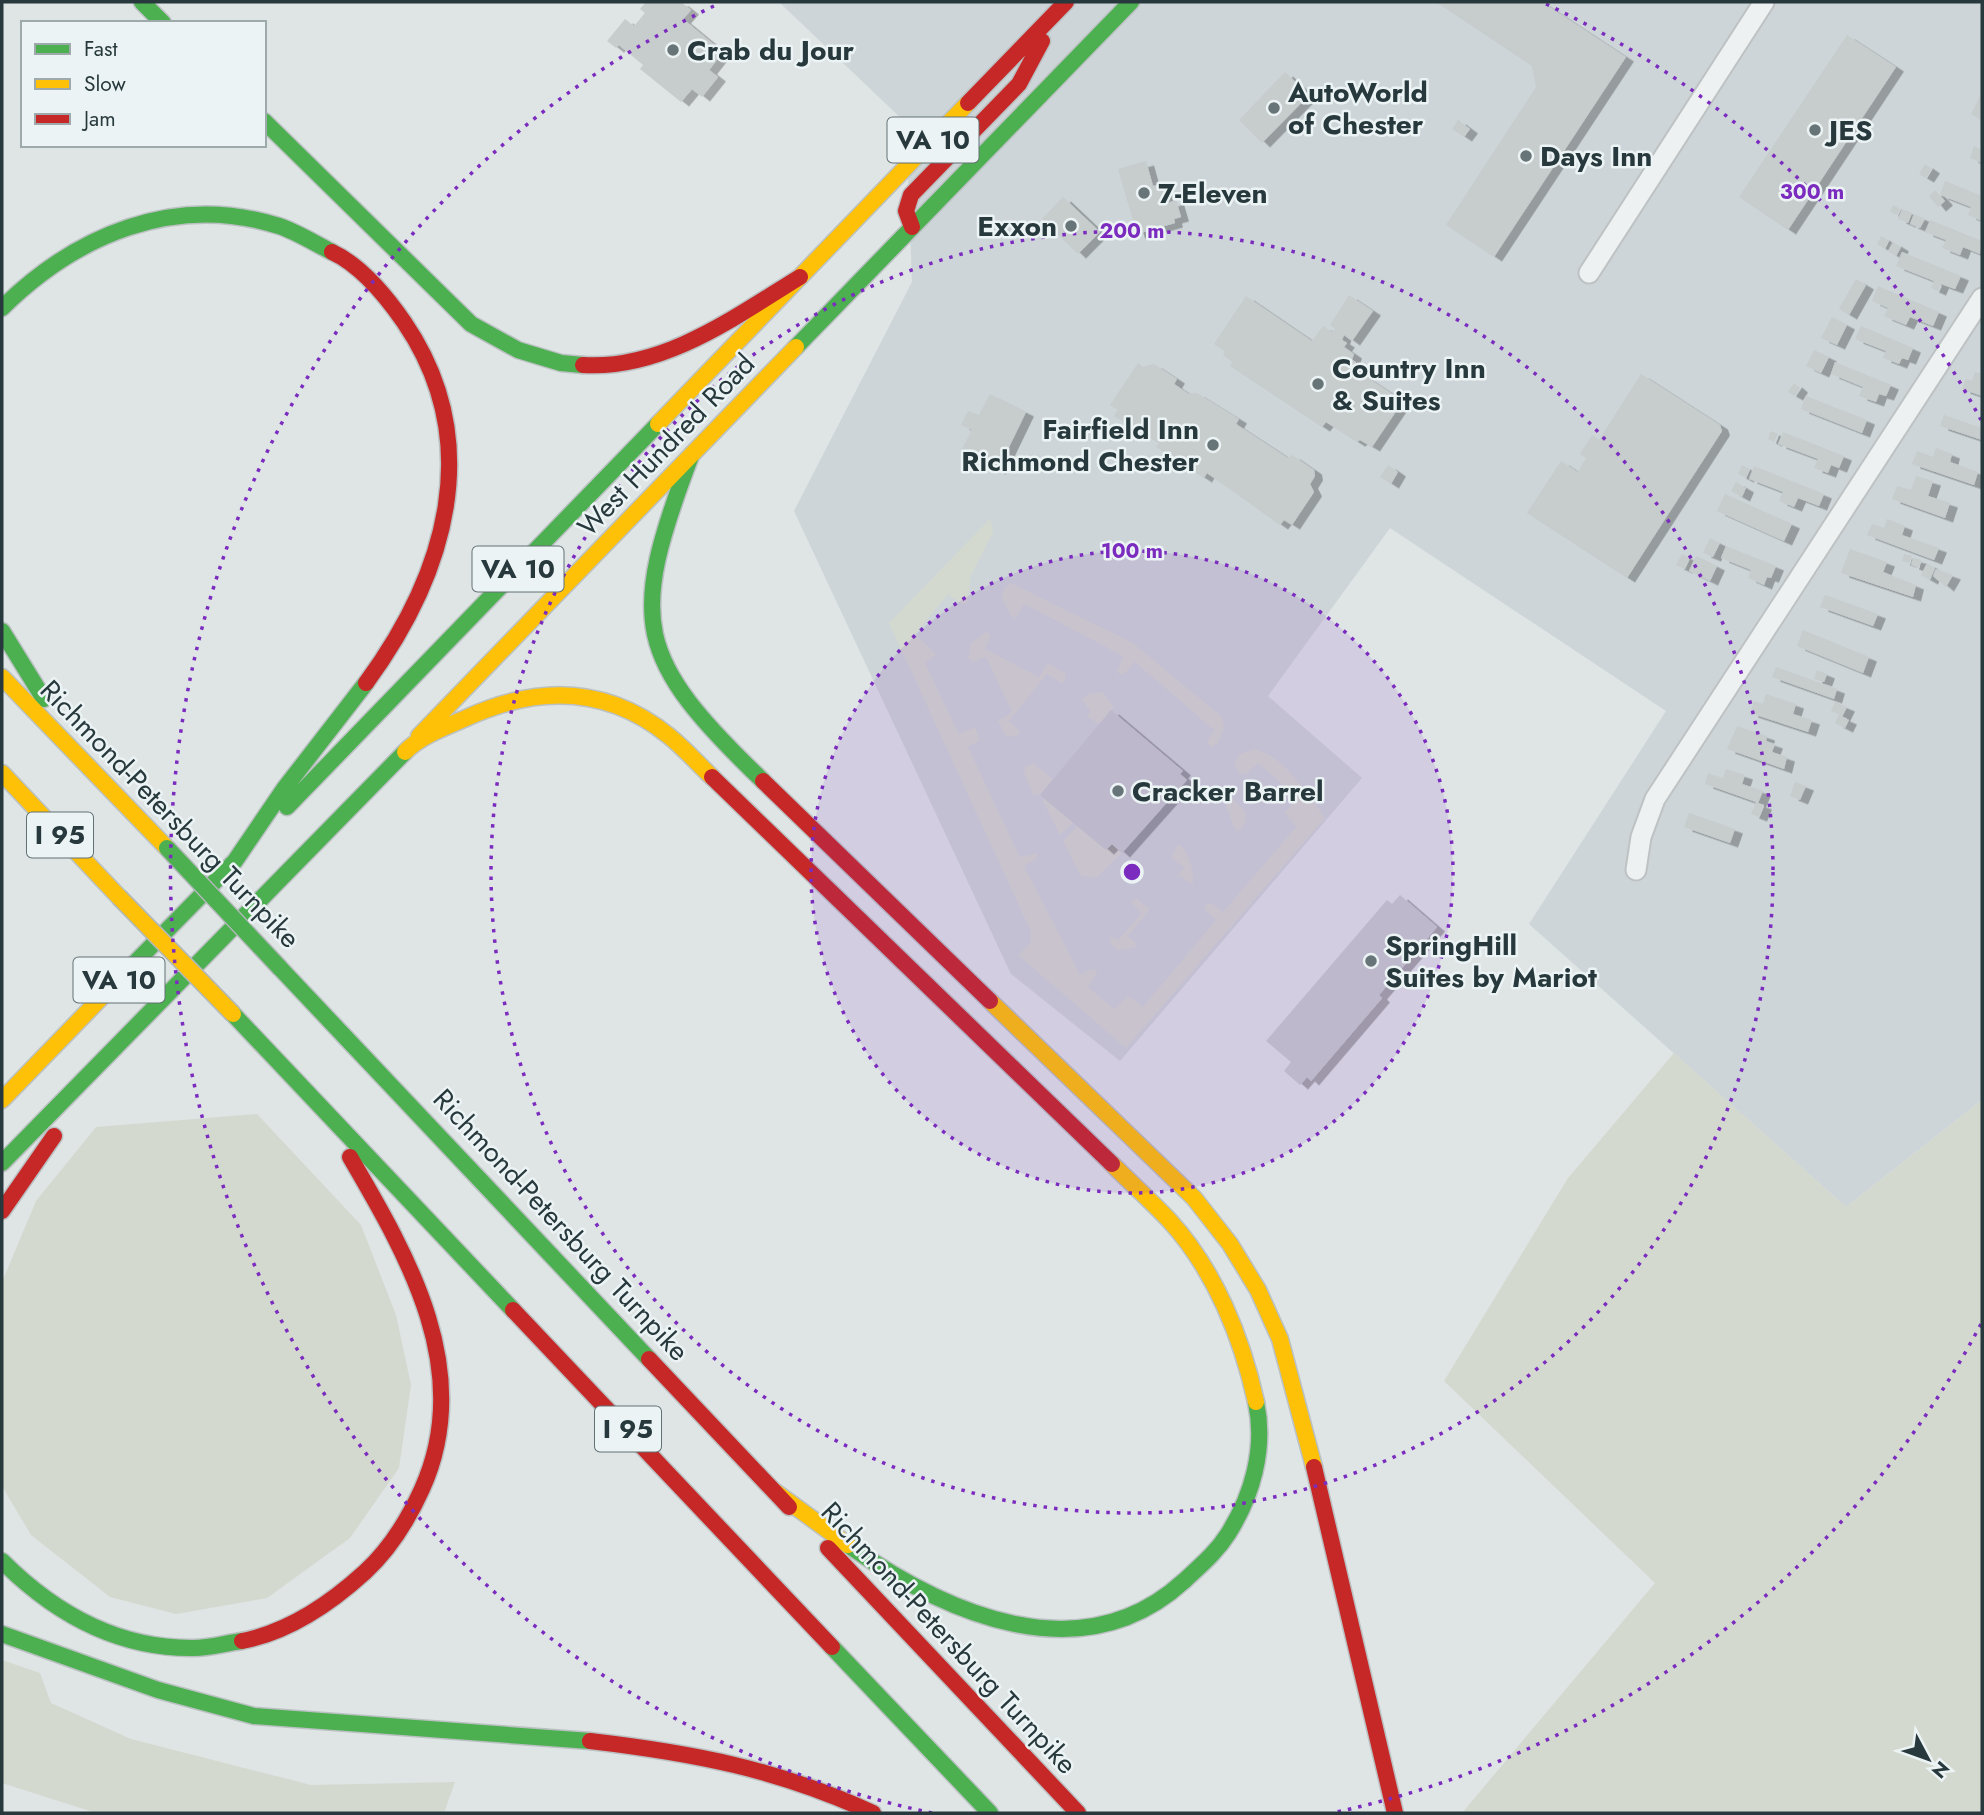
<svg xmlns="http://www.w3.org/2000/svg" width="1984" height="1815" font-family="Jost,sans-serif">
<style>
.built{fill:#cdd5d8}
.green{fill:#d4d9d0}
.building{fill:#c7cccd;filter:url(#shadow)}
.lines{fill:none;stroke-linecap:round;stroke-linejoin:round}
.street-casing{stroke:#bec2c3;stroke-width:23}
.fast-casing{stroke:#bbc1c2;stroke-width:19}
.slow-casing{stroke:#bbc1c2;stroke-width:19}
.jam-casing{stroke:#bbc1c2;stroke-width:19}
.street{stroke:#eef1f1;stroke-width:19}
.fast{stroke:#4caf50;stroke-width:16}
.slow{stroke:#ffc107;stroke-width:16}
.jam{stroke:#c62828;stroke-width:16}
.fast-bridge-casing{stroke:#b2b8b9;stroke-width:19;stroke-linecap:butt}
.slow-bridge-casing{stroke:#b2b8b9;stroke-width:19;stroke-linecap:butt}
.fast-bridge{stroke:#4caf50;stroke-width:16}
.slow-bridge{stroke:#ffc107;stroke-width:16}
.ring{fill:none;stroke:#7b2cbf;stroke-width:3.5;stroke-dasharray:3.5 7}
.poi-dot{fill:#677578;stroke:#ecf3f4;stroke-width:2.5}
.labels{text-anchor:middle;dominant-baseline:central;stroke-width:5;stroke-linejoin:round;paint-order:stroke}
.shield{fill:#ecf3f4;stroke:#627174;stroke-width:2}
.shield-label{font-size:26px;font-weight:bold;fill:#27393d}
.poi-label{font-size:28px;font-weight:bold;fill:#27393d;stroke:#ecf3f4;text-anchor:start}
.street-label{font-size:28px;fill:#27393d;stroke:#ecf3f4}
.centre{fill:#7b2cbf;stroke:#ecf3f4;stroke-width:3.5}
.ring-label{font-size:21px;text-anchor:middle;font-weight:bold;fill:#7b2cbf;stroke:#ecf3f4;stroke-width:5;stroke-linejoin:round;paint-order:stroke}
</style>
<defs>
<filter id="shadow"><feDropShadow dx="8" dy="4.5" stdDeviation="0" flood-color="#0004"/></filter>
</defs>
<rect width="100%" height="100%" fill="#dfe4e5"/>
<path class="built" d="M779 2H1982V1100L1846 1207 1529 924 1666 711 1390 528 1268 696 1362 778 1120 1061 1011 974 794 511 912 282 906 123Z"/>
<path class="green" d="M990 519 993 532 971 575 967 603 962 604 948 594 915 634 936 654 925 663 959 734 975 727 980 740 968 747 1020 857 1038 853 1036 859 1024 866 1080 974 1093 969 1098 971 1088 987 1114 1009 1128 996 1143 1007 1216 920 1204 909 1206 904 1211 903 1223 912 1296 827 1285 813 1297 797 1258 763 1246 774H1239L1234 764 1240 754 1254 749C1283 755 1309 795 1325 818L1126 1048 1018 955 1030 943 1031 932 889 623Z
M1011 583 1133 643 1221 716 1224 726 1218 744 1211 747 1207 742 1214 730 1135 662 1124 674H1119L1117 670 1123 656 1024 604 1016 618 1011 616 1001 597 1005 587Z
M987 631 991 636 985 649 1039 677 1048 663 1066 674 1065 681 1061 683 1047 674 1009 721 1020 731 1016 737 1006 736 998 721 1012 712 986 657 973 662 968 658 971 643Z
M1103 692 1114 707 1099 724 1086 716 1091 711 1081 700 1090 693Z
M1033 763 1053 779 1040 795H1033L1024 773 1025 766Z
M1227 793 1245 811V823L1238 832 1234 828 1224 800Z
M1045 799 1073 823 1060 835 1042 800Z
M1077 826 1106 850 1112 844 1122 853 1096 878 1081 876 1063 841Z
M1178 844C1187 847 1197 876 1192 884L1178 875 1184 868 1171 857Z
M1136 898 1150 909 1128 936 1136 943 1135 948 1118 950 1111 944 1109 936 1118 940 1142 913 1131 903Z
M1674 1053 1846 1207 1982 1100V1813H1462L1655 1583 1444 1381 1568 1178Z
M257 1114 361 1225 396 1315 411 1385 399 1468 350 1538 267 1598 176 1614 110 1597 31 1535 2 1486V1282L36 1201 96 1127Z
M2 1660 40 1673 51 1703 131 1739 311 1785 455 1782 444 1813H96L2 1783Z"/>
<path class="building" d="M646 2H681L691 10 683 19 723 52 709 70 718 77 702 97 692 89 681 102 640 69 643 65 619 45 616 48 607 41 625 19 634 26 645 13 640 9Z
M1436 2H1542L1626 57 1494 257 1446 225 1536 87 1532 66Z
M1847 35 1896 67 1788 230 1739 197Z
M1285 72 1309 95 1262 143 1239 120Z
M1980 96 1982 97 1981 120 1971 114Z
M1458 120 1470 129 1464 137 1452 129Z
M1974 146 1982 150V163L1970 158Z
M1146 161 1153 186 1161 184 1167 203 1176 200 1181 217 1174 219 1175 223 1137 234 1118 169Z
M1925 164 1932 169 1926 178 1919 174Z
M1945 181 1982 196V221L1968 215 1971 207 1940 195Z
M1935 190 1945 201 1938 207 1929 196Z
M1063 197 1100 232 1078 254 1042 219Z
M1893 205 1900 209 1897 215 1890 212Z
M1902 209 1912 213 1908 223 1898 219Z
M1914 214 1925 219 1920 228 1910 224Z
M1930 220 1982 241 1980 254 1963 247 1960 255 1942 248 1946 240 1925 232Z
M1881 236 1889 241 1885 249 1877 244Z
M1893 242 1901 247 1896 256 1888 251Z
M1902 252 1961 276 1955 289 1941 284 1938 291 1931 288 1934 281 1896 266Z
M1856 279 1866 285 1849 315 1839 309Z
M1878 286 1939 312 1933 326 1910 317 1906 325 1884 316 1888 308 1872 301Z
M1349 295 1373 311 1352 341 1344 335 1342 340 1347 343 1344 347 1354 354 1352 360 1356 362 1353 368 1403 401 1372 447 1360 440 1357 442 1326 422 1322 427 1230 366 1232 362 1223 355 1225 351 1214 344 1246 296 1312 341 1323 326 1332 332 1335 329 1330 325Z
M1832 317 1847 325 1837 345 1821 338Z
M1861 326 1913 348 1908 360 1902 358 1899 364 1883 358 1886 351 1855 339Z
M1814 350 1829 357 1821 373 1806 366Z
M1835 362 1891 385 1886 396 1879 394 1876 402 1859 396 1863 387 1831 374Z
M1138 363 1143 367 1154 364 1177 379 1174 384 1189 394 1197 393 1239 419 1236 424 1288 458 1292 455 1314 470 1315 476 1310 484 1314 492 1292 525 1284 520 1280 525 1207 473 1204 478 1156 447 1159 443 1114 416 1118 410 1110 405Z
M1975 372 1982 374V396L1962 389 1966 379 1972 381Z
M1641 374 1720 425 1722 431 1627 578 1527 513 1561 461 1578 472 1586 458 1580 454 1592 435 1599 440Z
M1794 383 1800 388 1795 396 1788 392Z
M990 394 1026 412 998 470 961 451 972 430 961 425 968 411 979 415Z
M1806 396 1867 420 1862 433 1801 409Z
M1944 415 1982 428V440L1940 426Z
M1771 431 1778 434 1774 442 1768 439Z
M1783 432 1844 456 1839 468 1831 465 1828 473 1814 468 1818 459 1778 444Z
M1936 448 1952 454 1950 462 1978 472 1974 485 1912 464 1917 451 1933 457Z
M1388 465 1398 472 1391 484 1380 477Z
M1742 465 1750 469 1746 478 1738 474Z
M1754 466 1824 494 1819 506 1798 498 1794 507 1779 501 1783 492 1749 479Z
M1916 476 1933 481 1928 496 1950 503 1945 518 1892 499 1897 486 1911 490Z
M1736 482 1746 488 1742 497 1731 491Z
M1725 494 1792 524 1784 541 1717 511Z
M1887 519 1905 526 1902 535 1939 548 1934 560 1867 535 1872 524 1884 528Z
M1710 538 1720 543 1713 557 1703 553Z
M1726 546 1776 566 1771 578 1767 577 1764 585 1748 578 1751 570 1721 558Z
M1850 549 1887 562 1883 572 1916 585 1913 597 1841 573Z
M1682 554 1690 558 1685 569 1676 565Z
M1904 554 1912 556 1909 563 1902 561Z
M1696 556 1717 566 1710 581 1689 571Z
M1913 558 1921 560 1919 568 1911 565Z
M1927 563 1935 568 1930 580 1921 575Z
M1936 569 1953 575 1946 587 1933 576Z
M1825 595 1878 614 1873 626 1820 607Z
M1803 630 1869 657 1863 673 1797 646Z
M1776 667 1837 689 1834 699 1772 677Z
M1817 670 1827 674 1824 682 1814 679Z
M1766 694 1796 704 1793 714 1812 720 1808 732 1750 713 1754 701 1763 704Z
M1835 702 1847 707 1842 717 1849 720 1845 728 1835 723 1839 714 1831 711Z
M1111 710 1183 771 1180 774 1187 780 1122 853 1112 844 1106 850 1040 795Z
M1737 726 1767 736 1766 741 1775 744 1772 752 1787 757 1784 769 1727 749Z
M1726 769 1745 775 1742 784 1763 791 1758 803 1764 805 1759 817 1751 814 1756 802 1705 784 1708 773 1723 778Z
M1795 782 1806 786 1800 800 1790 796Z
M1689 813 1735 829 1730 843 1684 827Z
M1400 895 1437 927 1379 995 1382 998 1311 1081 1307 1077 1300 1085 1284 1071 1291 1062 1266 1041 1387 900 1392 904Z"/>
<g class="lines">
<defs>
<path id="street" d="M1589 273 1764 2
M1636 870 1641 837 1655 799 1982 298"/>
<path id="fast" d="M142 2 163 23
M264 121 471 324 518 350 561 363 583 365
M2 308C76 235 174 193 279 226 297 232 314 243 332 252
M796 347 1131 2
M691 456C628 622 634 657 763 781
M2 631 44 699
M287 807 658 424
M280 968 649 1359
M124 974 235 861 284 789 366 683
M233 1014 513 1310
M2 1163 405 752
M848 1545C945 1613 1081 1675 1184 1581 1200 1566 1216 1553 1228 1534 1252 1496 1266 1449 1256 1402
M2 1561C54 1613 118 1649 194 1648 210 1648 226 1643 242 1641
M2 1634 158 1690 254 1716 590 1741
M832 1647 990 1813"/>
<path id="slow" d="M658 424 968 103
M2 677 167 848
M419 736 796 347
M405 752C420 736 446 727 466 718 536 686 606 685 669 736 684 748 698 764 712 777
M2 773 119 897
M990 1001 1194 1198 1230 1244 1258 1290 1280 1339 1314 1467
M2 1100 124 974
M1112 1164C1131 1183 1151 1201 1169 1220 1215 1270 1242 1338 1256 1402
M774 1491 848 1545"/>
<path id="jam" d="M968 103 1066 2
M912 227 906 211 911 195 1019 84 1042 41
M332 252C360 265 386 296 404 322 486 442 446 574 366 683
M583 365C663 370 735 317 800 277
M712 777 1112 1164
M763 781 990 1001
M2 1211 54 1136
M513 1310 832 1647
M649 1359 789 1507
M1314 1467 1395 1813
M828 1548 1078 1813
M242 1641C289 1632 331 1603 365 1572 390 1549 408 1520 422 1489 475 1372 409 1258 350 1157
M590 1741C693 1753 778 1769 873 1813"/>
</defs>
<use href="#street" class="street-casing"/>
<use href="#fast" class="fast-casing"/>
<use href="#slow" class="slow-casing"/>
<use href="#jam" class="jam-casing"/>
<use href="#street" class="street"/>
<use href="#fast" class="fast"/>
<use href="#slow" class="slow"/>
<use href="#jam" class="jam"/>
<defs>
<path id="fast-bridge" d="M167 848 280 968"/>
<path id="slow-bridge" d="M119 897 233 1014"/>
</defs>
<use href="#fast-bridge" class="fast-bridge-casing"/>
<use href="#slow-bridge" class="slow-bridge-casing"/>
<use href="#fast-bridge" class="fast-bridge"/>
<use href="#slow-bridge" class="slow-bridge"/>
</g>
<circle cx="1132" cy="872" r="321" fill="#7b2cbf" fill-opacity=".12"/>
<g class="ring">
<circle cx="1132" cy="872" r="321"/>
<circle cx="1132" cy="872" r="641"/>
<path d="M1981 1324A962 962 0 0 1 1332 1813M932 1813A962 962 0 0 1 718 4M1546 4A962 962 0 0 1 1981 420"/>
</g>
<g class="poi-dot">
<circle cx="673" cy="50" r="7"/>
<circle cx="1274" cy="108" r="7"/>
<circle cx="1815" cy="130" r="7"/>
<circle cx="1526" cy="156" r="7"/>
<circle cx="1144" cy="193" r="7"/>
<circle cx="1071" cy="226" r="7"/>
<circle cx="1318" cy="384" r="7"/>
<circle cx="1213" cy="445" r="7"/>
<circle cx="1118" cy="791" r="7"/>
<circle cx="1371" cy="961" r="7"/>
</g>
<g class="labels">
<g class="shield">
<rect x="887.5" y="117.5" width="91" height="45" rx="5"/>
<rect x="472.5" y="546.5" width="91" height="45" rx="5"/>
<rect x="27" y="812.5" width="66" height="45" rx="5"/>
<rect x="73.5" y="957.5" width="91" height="45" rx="5"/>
<rect x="595" y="1406.5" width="66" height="45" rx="5"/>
</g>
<g class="shield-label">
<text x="933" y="140">VA 10</text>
<text x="518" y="569">VA 10</text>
<text x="60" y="835">I 95</text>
<text x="119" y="980">VA 10</text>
<text x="628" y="1429">I 95</text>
</g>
<g class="poi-label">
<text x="687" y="50">Crab du Jour</text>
<text x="1288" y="92">AutoWorld<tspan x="1288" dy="32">of Chester</tspan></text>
<text x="1829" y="130">JES</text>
<text x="1540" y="156">Days Inn</text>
<text x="1158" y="193">7-Eleven</text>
<text x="1057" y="226" text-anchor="end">Exxon</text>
<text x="1332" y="368">Country Inn<tspan x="1332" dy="32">&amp; Suites</tspan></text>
<text x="1199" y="429" text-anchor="end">Fairfield Inn<tspan x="1199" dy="32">Richmond Chester</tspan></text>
<text x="1132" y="791">Cracker Barrel</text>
<text x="1385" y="945">SpringHill<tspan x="1385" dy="32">Suites by Mariot</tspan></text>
</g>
<g class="street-label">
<text transform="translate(666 445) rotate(-46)">West Hundred Road</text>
<text transform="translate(170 814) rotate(46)">Richmond-Petersburg Turnpike</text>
<text transform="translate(561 1225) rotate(47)">Richmond-Petersburg Turnpike</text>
<text transform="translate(949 1638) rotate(47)">Richmond-Petersburg Turnpike</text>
</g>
</g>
<circle cx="1132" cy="872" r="10" class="centre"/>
<g class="ring-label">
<text x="1812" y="199">300 m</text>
<text x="1132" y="238">200 m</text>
<text x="1132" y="558">100 m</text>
</g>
<rect width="1984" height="1815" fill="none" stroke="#27393d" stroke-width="7"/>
<rect x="21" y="21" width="245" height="126" fill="#ecf3f4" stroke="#9da9ab" stroke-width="2"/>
<rect x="35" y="44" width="35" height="10" fill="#4caf50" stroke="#9da9ab" stroke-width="2"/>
<text x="84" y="56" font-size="21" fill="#27393d">Fast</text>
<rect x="35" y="79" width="35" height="10" fill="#ffc107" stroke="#9da9ab" stroke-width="2"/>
<text x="84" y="91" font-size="21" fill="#27393d">Slow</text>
<rect x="35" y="114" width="35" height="10" fill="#c62828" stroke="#9da9ab" stroke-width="2"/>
<text x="84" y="126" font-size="21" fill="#27393d">Jam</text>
<g transform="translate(1928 1759) rotate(131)" stroke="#ecf3f4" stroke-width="5" paint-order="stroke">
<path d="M0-5L12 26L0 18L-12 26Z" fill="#27393d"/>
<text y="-10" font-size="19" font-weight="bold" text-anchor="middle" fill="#27393d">N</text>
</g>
</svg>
